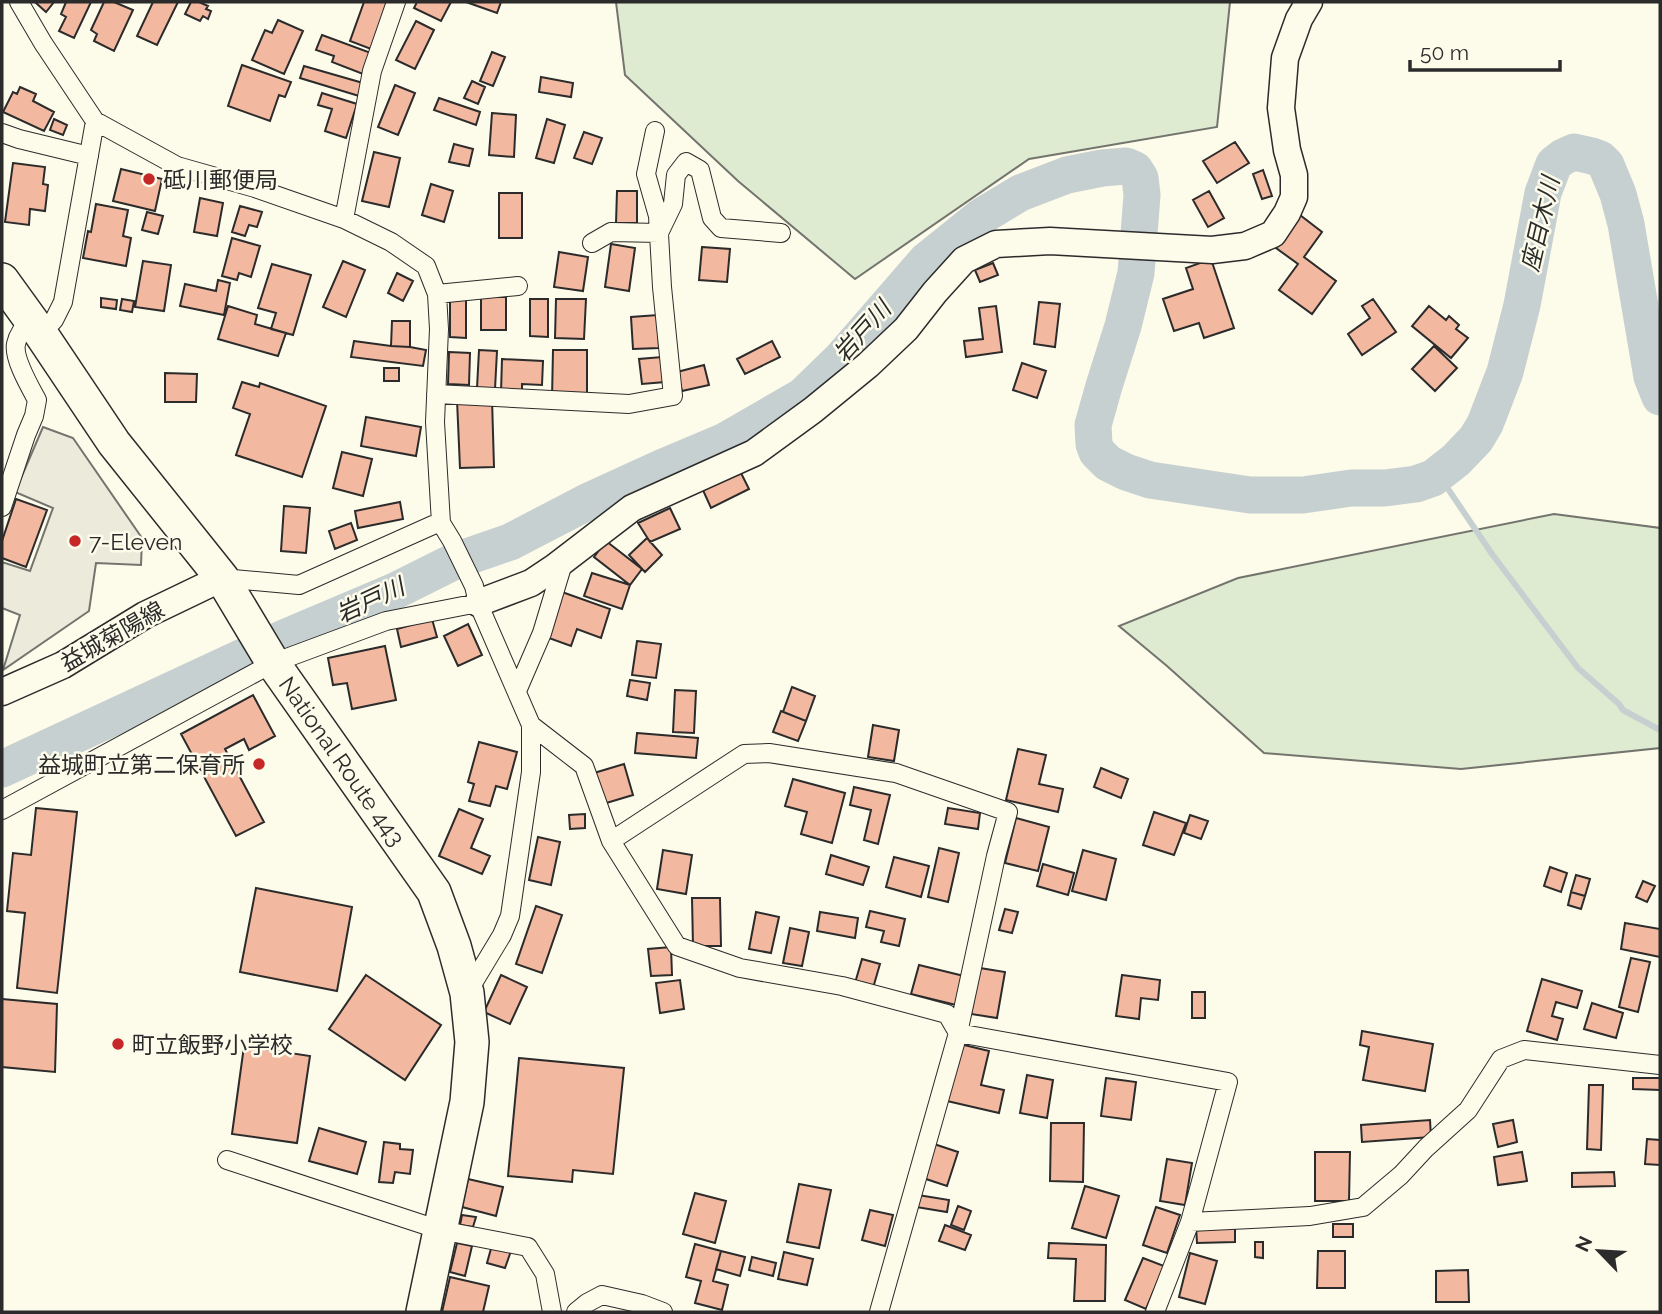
<svg xmlns="http://www.w3.org/2000/svg" width="1662" height="1314" font-family="Raleway,'Noto Sans JP',sans-serif">
<style>
.green{fill:#deebd1;stroke:#74746e;stroke-width:2}
.parking{fill:#eceadb;stroke:#74746e;stroke-width:2}
.lines{fill:none;stroke-linecap:round;stroke-linejoin:round}
.stream{stroke:#c7d0d0;stroke-width:6}
.river{stroke:#c7d0d0;stroke-width:37}
.building{fill:#f2b8a0;stroke:#2b2b2b;stroke-width:2}
.street-casing{stroke:#2b2b2b;stroke-width:20}
.secondary-casing{stroke:#2b2b2b;stroke-width:29}
.highway-casing{stroke:#2b2b2b;stroke-width:36}
.street{stroke:#fdfbea;stroke-width:18}
.secondary{stroke:#fdfbea;stroke-width:26}
.highway{stroke:#fdfbea;stroke-width:33}
.poi-dot{fill:#c62828;stroke:#fdfbea;stroke-width:2.5}
.labels{text-anchor:middle;dominant-baseline:central;stroke-width:5;stroke-linejoin:round;paint-order:stroke}
.poi-label{font-size:23px;fill:#2b2b2b;stroke:#fdfbea;text-anchor:start}
.street-label{font-size:23px;fill:#2b2b2b;stroke:#fdfbea}
.water-label{font-size:24px;font-style:italic;fill:#2b2b2b;stroke:#fdfbea}
</style>
<rect width="100%" height="100%" fill="#fdfbea"/>
<path class="green" d="M616 2H1230L1217 127 1029 159 855 279 738 181 625 75Z
M1554 514 1660 528V748L1461 769 1264 753 1167 666 1119 626 1238 578Z"/>
<path class="parking" d="M43 427 73 438 142 538 141 565 96 563 89 611 3 670 20 615 2 608V562L30 571 53 508 15 492Z"/>
<g class="lines">
<path class="stream" d="M1438 474 1492 554 1578 668 1619 704 1623 710 1660 730"/>
<path class="river" d="M2 769 284 638 395 591 455 561 510 542 591 500 661 468 725 441 803 396 841 359 926 261 982 216 1020 193 1067 175 1102 168 1126 166 1135 170 1140 178 1142 195 1136 273 1123 326 1104 386 1093 425 1094 444 1097 452 1108 463 1126 472 1150 480 1250 495H1303L1351 488H1385L1416 484 1433 478 1456 460 1476 439 1485 424 1505 372 1522 305 1543 193 1554 164 1563 157 1574 152 1592 156 1600 159 1606 165 1618 194 1626 224 1652 377 1660 397"/>
</g>
<path class="building" d="M38 2H54L46 12 36 3Z
M66 2H91L74 38 59 31 66 17 61 14Z
M104 2H114L133 10 114 51 94 41 97 34 91 30Z
M153 2H178L157 45 137 36Z
M191 2H199L208 6 206 9 211 11 208 19 203 16 200 21 185 14Z
M364 2H384L388 3 371 49 350 41Z
M417 2H451L441 21 414 8Z
M466 2H501L497 13Z
M278 20 303 31 284 74 252 60 265 30 272 33Z
M416 21 434 30 415 69 396 60Z
M322 35 371 53 363 74 332 62 334 56 316 50Z
M492 52 505 57 493 86 480 81Z
M242 65 291 82 285 97 279 95 270 121 228 106Z
M304 66 363 83 359 96 300 78Z
M541 77 573 83 571 97 539 92Z
M472 81 485 87 478 104 464 98Z
M395 85 415 93 398 135 378 127Z
M20 87 36 94 33 101 54 112 44 131 3 112 13 92 17 94Z
M322 93 357 104 346 138 325 131 332 109 318 105Z
M439 98 480 112 476 125 434 110Z
M492 113 516 115 514 157 489 155Z
M54 119 67 125 63 135 50 130Z
M547 119 565 125 554 163 536 158Z
M584 132 602 138 592 164 574 158Z
M1235 142 1249 163 1217 183 1203 161Z
M454 144 473 149 469 166 449 162Z
M374 152 400 158 389 207 362 201Z
M13 163 45 167 43 184 48 185 45 211 30 209 29 225 5 222Z
M121 169 162 179 155 211 113 201Z
M1263 170 1272 196 1262 199 1253 174Z
M431 184 453 191 444 222 422 215Z
M617 191H637V223H616Z
M1209 191 1224 218 1208 227 1193 200Z
M499 193H522V238H499Z
M200 198 223 203 217 236 194 232Z
M96 204 128 210 123 236 131 238 126 266 83 258 88 231 91 232Z
M240 206 262 212 257 227 249 225 245 236 232 232Z
M147 212 163 216 158 234 142 230Z
M1300 215 1322 232 1304 257 1336 281 1312 314 1279 290 1298 264 1276 248Z
M232 238 260 246 251 277 239 273 237 280 222 276Z
M611 244 635 248 629 291 605 287Z
M702 247 730 249 727 282 699 280Z
M559 252 588 257 583 291 554 287Z
M1211 259 1234 328 1204 338 1199 323 1174 331 1163 299 1193 289 1186 268Z
M143 261 171 265 164 311 135 307Z
M343 261 365 270 346 317 323 307Z
M993 263 998 275 980 282 975 270Z
M272 264 311 275 293 335 271 329 276 313 258 308Z
M397 273 413 281 403 301 388 293Z
M218 280 230 283 224 315 180 306 185 284 216 291Z
M481 297H506V330H481Z
M101 298 117 300 116 309 101 307Z
M450 298H466V338L450 337Z
M122 299 134 301 132 312 120 310Z
M530 299H548V337L530 336Z
M556 299H586L584 339 555 338Z
M1373 299 1396 332 1362 355 1348 334 1370 318 1362 306Z
M1039 302 1060 304 1055 347 1034 344Z
M228 306 257 315 255 324 286 333 278 356 218 339Z
M996 306 1002 352 966 357 964 341 983 339 979 308Z
M1429 306 1446 320 1449 316 1459 325 1456 329 1468 338 1451 358 1412 326Z
M658 315 659 348 633 349 631 317Z
M392 321H410V347L391 346Z
M354 341 391 346 410 347 426 350 423 366 351 357Z
M772 341 780 357 745 374 737 359Z
M1434 346 1457 368 1435 391 1412 369Z
M479 350 497 351 495 389 477 388Z
M553 350H587V398H552Z
M449 352 470 353 469 385 448 384Z
M662 357 665 382 642 384 639 359Z
M502 359 543 361 542 385 522 384V392H501Z
M1022 363 1046 371 1037 398 1013 390Z
M704 365 709 385 682 391 677 372Z
M384 368H399V381H384Z
M165 373 197 374 196 402H165Z
M242 382 259 387 260 383 326 406 302 477 236 455 250 414 233 408Z
M492 399 494 467 460 468 457 400Z
M366 417 421 427 416 456 361 446Z
M342 452 372 459 363 496 333 488Z
M739 469 749 489 711 508 702 488Z
M16 499 47 510 26 567 2 558V541Z
M400 502 403 519 358 528 355 511Z
M284 506 310 508 306 553 281 551Z
M670 508 680 529 650 542 638 523Z
M351 523 357 540 335 549 329 531Z
M647 538 662 555 645 572 629 555Z
M606 541 642 569 630 585 594 557Z
M592 573 630 585 622 609 584 596Z
M562 592 610 609 601 638 577 629 571 646 546 637Z
M432 619 437 637 401 647 397 629Z
M468 624 482 655 458 666 444 636Z
M637 641 661 644 656 678 632 675Z
M385 646 396 700 352 709 347 683 333 685 328 658Z
M630 680 650 683 647 700 627 696Z
M792 687 815 696 806 721 783 712Z
M675 690 696 691 694 733 673 732Z
M253 695 275 736 249 750 244 739 225 749 264 822 236 836 181 734Z
M781 711 806 721 798 741 773 732Z
M873 725 899 730 894 761 868 757Z
M637 733 698 738 696 758 635 753Z
M479 742 517 752 507 789 496 786 490 806 469 801 474 784 468 782Z
M1018 749 1046 755 1039 784 1063 789 1058 812 1006 800Z
M624 764 633 795 603 804 594 773Z
M1101 768 1128 779 1121 798 1094 787Z
M793 779 845 793 832 843 801 834 807 812 785 806Z
M854 787 890 795 878 844 864 840 871 810 850 805Z
M36 808 77 812 57 993 17 988 25 913 7 911 13 853 31 855Z
M948 808 980 813 978 829 945 824Z
M459 809 483 819 471 848 490 856 482 874 439 856Z
M1154 812 1186 823 1174 855 1143 845Z
M585 814V828L570 829 569 815Z
M1190 815 1208 821 1201 839 1184 833Z
M1016 818 1049 827 1038 871 1005 863Z
M538 837 560 842 551 885 529 880Z
M939 848 959 853 948 902 928 897Z
M663 850 692 855 686 894 657 889Z
M1083 850 1116 859 1106 900 1072 891Z
M831 855 869 867 863 885 826 874Z
M894 857 929 866 921 897 886 887Z
M1043 864 1074 873 1068 895 1037 886Z
M1550 867 1567 873 1561 892 1544 886Z
M1576 875 1590 879 1585 896 1571 892Z
M1643 881 1655 886 1647 902 1636 897Z
M256 888 352 907 337 991 240 972Z
M1571 892 1585 896 1581 909 1568 905Z
M692 898H720L721 946H693Z
M536 906 562 915 542 973 516 964Z
M1005 909 1018 912 1012 933 999 930Z
M870 911 905 919 899 946 881 942 884 931 866 927Z
M756 912 779 917 771 953 749 949Z
M820 912 858 918 855 938 817 931Z
M1625 923 1660 929V957L1621 949Z
M790 928 809 932 802 966 783 963Z
M671 947 672 975 651 976 648 949Z
M1631 958 1650 962 1638 1012 1619 1007Z
M862 959 880 964 873 988 855 983Z
M919 965 964 976 956 1005 911 994Z
M980 968 1005 972 997 1018 971 1014Z
M366 975 441 1025 405 1080 329 1029Z
M501 975 527 987 510 1024 484 1012Z
M1122 975 1160 980 1158 1000 1141 998 1139 1019 1116 1016Z
M1542 979 1582 991 1577 1008 1556 1002 1552 1016 1563 1019 1557 1040 1527 1031Z
M680 980 684 1009 660 1013 656 983Z
M1192 992H1205V1018H1192Z
M2 999 57 1004 55 1072 2 1067Z
M1592 1003 1623 1013 1616 1038 1584 1029Z
M1362 1031 1433 1044 1425 1091 1363 1080 1369 1047 1360 1045Z
M960 1044 989 1051 981 1085 1004 1090 999 1113 947 1101Z
M244 1046 310 1056 297 1143 232 1134Z
M519 1058 624 1068 613 1174 573 1170 572 1182 508 1176Z
M1027 1075 1053 1080 1047 1118 1020 1113Z
M1106 1078 1136 1082 1131 1120 1101 1116Z
M1633 1078H1660V1090L1633 1089Z
M1589 1085H1603L1601 1150 1587 1149Z
M1430 1120 1431 1137 1362 1142 1361 1125Z
M1513 1120 1517 1142 1498 1147 1493 1124Z
M1051 1123H1084L1083 1182 1050 1181Z
M319 1128 366 1142 357 1174 309 1161Z
M1647 1139 1660 1140V1165L1645 1164Z
M384 1142 400 1144V1149L413 1150 410 1174 395 1172 393 1183 379 1182Z
M934 1144 958 1152 947 1186 923 1178Z
M1315 1152H1350L1349 1201H1315Z
M1522 1152 1527 1181 1498 1185 1494 1157Z
M1167 1159 1192 1163 1185 1205 1160 1201Z
M1614 1172 1615 1186 1572 1187V1173Z
M468 1179 503 1187 496 1216 462 1207Z
M799 1184 831 1190 819 1248 787 1242Z
M1085 1186 1119 1196 1106 1238 1072 1228Z
M695 1193 726 1201 715 1243 683 1234Z
M918 1195 949 1200 947 1212 916 1207Z
M958 1206 971 1211 964 1230 951 1225Z
M1156 1207 1180 1215 1167 1253 1143 1245Z
M870 1210 893 1215 885 1246 862 1240Z
M462 1215 476 1217 473 1227 460 1225Z
M1333 1224H1353V1237H1333Z
M945 1225 971 1235 965 1250 939 1241Z
M1196 1226H1235V1242L1197 1243Z
M1255 1242H1263V1258L1255 1257Z
M457 1243 472 1246 465 1276 450 1272Z
M1049 1243 1106 1245 1105 1301H1074L1076 1259 1048 1258Z
M695 1244 721 1251 713 1281 728 1285 722 1310 695 1303 701 1281 686 1277Z
M492 1245 511 1251 505 1268 487 1263Z
M721 1251 745 1257 740 1276 716 1269Z
M1318 1251H1345V1288H1317Z
M784 1252 813 1259 807 1285 778 1279Z
M1190 1253 1217 1261 1205 1304 1179 1297Z
M752 1257 776 1263 773 1276 749 1270Z
M1143 1258 1164 1266 1146 1309 1125 1300Z
M1468 1270 1469 1302H1436V1271Z
M450 1277 489 1286 483 1312H442Z"/>
<g class="lines">
<defs>
<path id="street" d="M19 2 43 43 95 121 177 166 255 188 344 219 391 242 426 266 437 294 439 329 435 422 441 523 452 541 474 586 478 603 531 725V772L510 916 502 935 467 993
M2 133 19 139 89 156
M344 219 372 71 396 2
M592 243 611 232 659 233 673 204 676 175 686 162 700 170 712 218 721 228 781 233
M437 294 518 286
M41 334 54 320 63 302 95 121
M436 394 629 404 673 396 662 287 658 216 646 174 655 131
M2 507 26 435 34 416 37 400C30 387 13 358 16 344 18 334 24 327 30 320
M222 578 299 585 433 525 441 523
M517 691 542 633 564 560
M531 725 584 766 611 841 677 946 740 968 842 986 947 1014 958 1033 1228 1082 1190 1222 1155 1312
M2 810 273 663 386 621 478 603
M611 841 744 754 769 753 896 773 1008 812 996 856 958 1033 879 1312
M227 1160 440 1230 528 1247 545 1274 552 1312
M1190 1222 1310 1216 1363 1207 1401 1175 1426 1148 1468 1110 1501 1059 1524 1050 1660 1065
M576 1312 587 1303 602 1295 642 1304 663 1312"/>
<path id="secondary" d="M478 603 531 583 555 567 632 508 754 453 813 410 868 365 906 329 935 292 964 260 996 244 1050 241 1212 250 1245 246 1273 234 1287 213 1294 197V175L1287 150 1281 108 1285 58 1299 19 1309 2
M2 692 63 665 145 615 222 578"/>
<path id="highway" d="M2 280 41 334 114 443 222 578 273 663 434 892 454 946 467 993 472 1042 467 1102 423 1312"/>
</defs>
<use href="#street" class="street-casing"/>
<use href="#secondary" class="secondary-casing"/>
<use href="#highway" class="highway-casing"/>
<use href="#street" class="street"/>
<use href="#secondary" class="secondary"/>
<use href="#highway" class="highway"/>
</g>
<g class="poi-dot">
<circle cx="149" cy="179" r="7"/>
<circle cx="75" cy="541" r="7"/>
<circle cx="259" cy="764" r="7"/>
<circle cx="118" cy="1044" r="7"/>
</g>
<g class="labels">
<g class="poi-label">
<text x="163" y="179">砥川郵便局</text>
<text x="89" y="541">7-Eleven</text>
<text x="245" y="764" text-anchor="end">益城町立第二保育所</text>
<text x="132" y="1044">町立飯野小学校</text>
</g>
<g class="street-label">
<text transform="translate(112 636) rotate(-30)">益城菊陽線</text>
<text transform="translate(342 761) rotate(55)">National Route 443</text>
</g>
<g class="water-label">
<text transform="translate(1540 224) rotate(-77)">座目木川</text>
<text transform="translate(862 331) rotate(-48)">岩戸川</text>
<text transform="translate(370 600) rotate(-25)">岩戸川</text>
</g>
</g>
<rect width="1662" height="1314" fill="none" stroke="#2b2b2b" stroke-width="7"/>
<g transform="translate(1599 1251) rotate(295)" stroke="#fdfbea" stroke-width="5" paint-order="stroke">
<path d="M0-5L12 26L0 18L-12 26Z" fill="#2b2b2b"/>
<text y="-10" font-size="19" font-weight="bold" text-anchor="middle" fill="#2b2b2b">N</text>
</g>
<path d="M1410 60v10h150v-10" fill="none" stroke="#2b2b2b" stroke-width="3.5"/>
<text x="1420" y="60" font-size="21" fill="#2b2b2b" stroke="#fdfbea" stroke-width="5" paint-order="stroke">50 m</text>
</svg>
